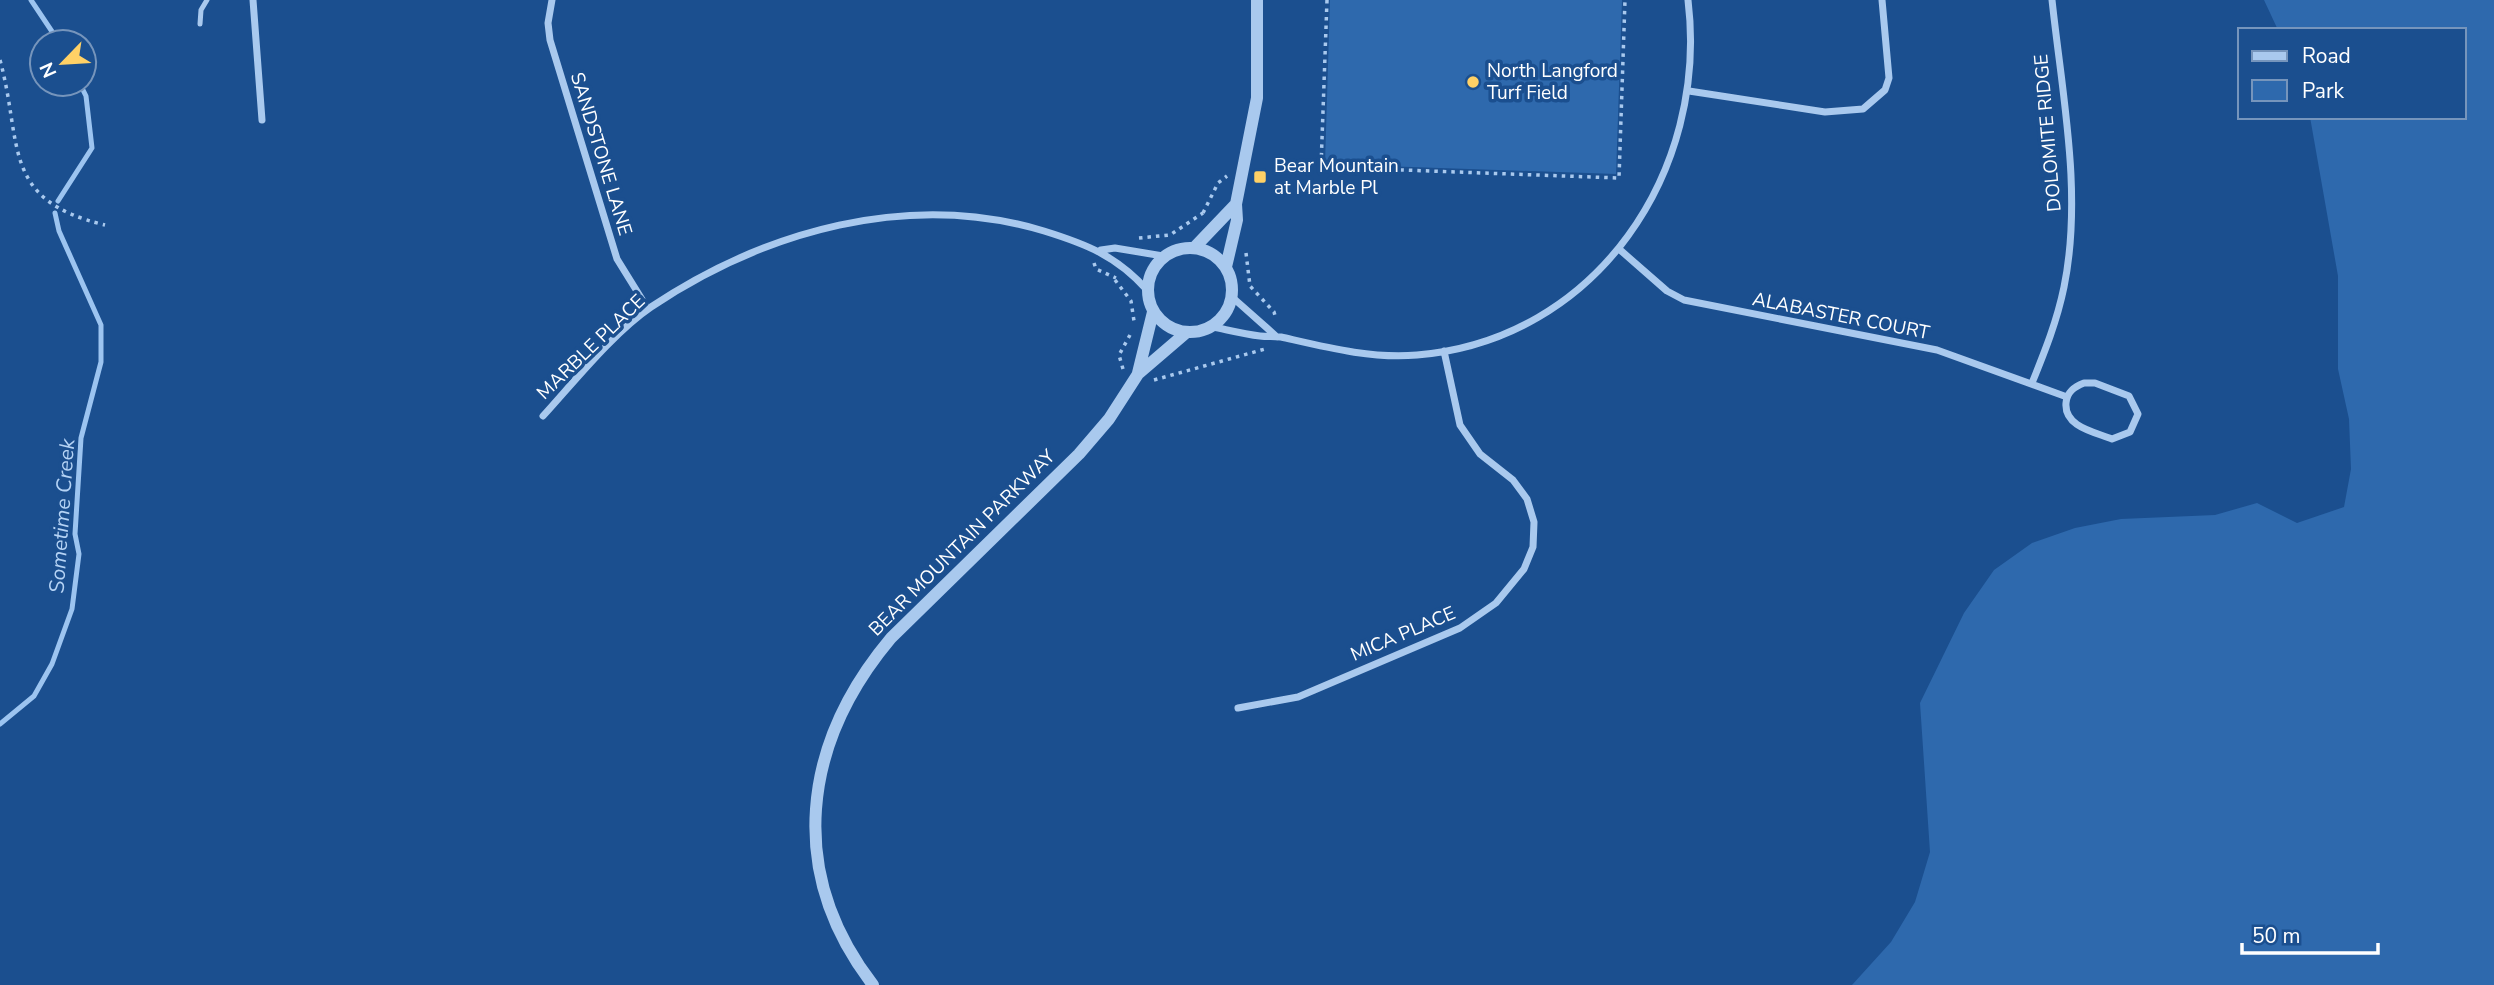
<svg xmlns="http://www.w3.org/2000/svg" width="2494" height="985" font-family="'Nunito Sans',sans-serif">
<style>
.green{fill:#2e69ad}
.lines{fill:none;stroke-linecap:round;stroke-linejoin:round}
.stream{stroke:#9cc4f0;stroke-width:5}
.path{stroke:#a9c9ee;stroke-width:3.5;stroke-dasharray:3.5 5;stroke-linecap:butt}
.service{stroke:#a9c9ee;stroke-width:5}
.minor{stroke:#a9c9ee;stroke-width:7}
.tertiary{stroke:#a9c9ee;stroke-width:12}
.poi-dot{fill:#ffd166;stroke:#1b4f8f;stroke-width:2.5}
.labels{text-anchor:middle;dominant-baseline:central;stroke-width:7;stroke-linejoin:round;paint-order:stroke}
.poi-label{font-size:19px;fill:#fff;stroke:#1b4f8f;text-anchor:start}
.street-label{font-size:19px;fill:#fff;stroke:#1b4f8f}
.water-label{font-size:21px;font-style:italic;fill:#b5d3f5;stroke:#1b4f8f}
</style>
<rect width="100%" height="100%" fill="#1b4f8f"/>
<path class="green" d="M1330 0H1622L1616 174 1325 164Z
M2264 0H2494V985H1852L1891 942 1915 902 1930 852 1920 703 1964 613 1994 570 2032 543 2075 528 2121 519 2215 515 2257 503 2297 523 2344 507 2351 469 2349 419 2338 369V276L2310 117H2464V30H2278Z"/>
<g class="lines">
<path class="stream" d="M31 0 59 42
M58 201 92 148 86 96 80 84
M0 724 34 696 52 664 72 609 79 554 75 534 81 438 101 362V325L59 231 55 213"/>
<path class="path" d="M1327 0 1321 167 1619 178 1625 0
M0 60C23 144 0 200 105 225
M1203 213 1218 183 1227 176
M1139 238 1170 235 1203 213
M1246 253 1250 286 1274 312 1276 319
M1094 263 1096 269 1116 278
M1115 280 1131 301 1134 321
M1123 369 1119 355 1130 335
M1154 380 1265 349"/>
<path class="service" d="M200 24 201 10 207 0"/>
<path class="minor" d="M253 0 262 120
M552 0 548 23 550 40 617 259 648 309
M1689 91 1825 112 1863 109 1885 90 1889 78 1882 0
M1619 249 1667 291 1684 300 1937 350 2067 397
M1101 250 1115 248 1163 256
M1232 297 1277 337
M1213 327C1228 330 1244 334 1260 336 1267 337 1274 336 1281 337 1325 347 1371 359 1417 355 1597 340 1709 171 1688 0
M2032 383C2045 351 2057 321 2064 287 2083 194 2062 94 2052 0
M2084 383H2095L2129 396 2138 414 2130 432 2112 439C2095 432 2064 427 2066 403 2067 392 2074 387 2084 383Z
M543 416C574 382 614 332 651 307 765 231 908 190 1044 231 1086 244 1117 256 1147 290
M1238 708 1298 697 1460 628 1496 603 1524 569 1533 547 1534 522 1527 499 1513 480 1480 454 1460 425 1444 351"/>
<path class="tertiary" d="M1148 290a42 42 0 1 1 84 0a42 42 0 1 1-84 0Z
M1194 248 1236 204
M1226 267 1237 220 1236 204 1257 98V0
M1138 373 1153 312
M873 985C786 872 802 744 891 638L1079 454 1109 419 1138 374 1187 332"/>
</g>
<g class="poi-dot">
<circle cx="1473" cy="82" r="7"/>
<rect x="1253" y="170" width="14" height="14" rx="3.5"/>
</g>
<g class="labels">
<g class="poi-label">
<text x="1487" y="71">North Langford<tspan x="1487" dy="22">Turf Field</tspan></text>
<text x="1274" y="166">Bear Mountain<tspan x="1274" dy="22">at Marble Pl</tspan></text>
</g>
<g class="street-label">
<text transform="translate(2048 133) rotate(-95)">DOLOMITE RIDGE</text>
<text transform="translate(601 154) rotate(73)">SANDSTONE LANE</text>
<text transform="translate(1841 316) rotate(11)">ALABASTER COURT</text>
<text transform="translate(591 347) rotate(-44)">MARBLE PLACE</text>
<text transform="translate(962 543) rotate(-45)">BEAR MOUNTAIN PARKWAY</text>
<text transform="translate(1403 634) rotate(-23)">MICA PLACE</text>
</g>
<g class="water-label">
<text transform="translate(62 516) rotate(-86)">Sometime Creek</text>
</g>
</g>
<rect x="2238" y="28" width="228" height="91" fill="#1b4f8f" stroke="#7695bc" stroke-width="2"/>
<rect x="2252" y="51" width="35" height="10" fill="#a9c9ee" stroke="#7695bc" stroke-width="2"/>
<text x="2302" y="63" font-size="21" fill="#ffffff">Road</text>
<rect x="2252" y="80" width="35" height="21" fill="#2e69ad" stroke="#7695bc" stroke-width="2"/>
<text x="2302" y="98" font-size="21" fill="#ffffff">Park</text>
<g transform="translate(63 63) rotate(245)"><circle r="33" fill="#1b4f8f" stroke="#7695bc" stroke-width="2"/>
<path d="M0-5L12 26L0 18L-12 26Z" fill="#ffd166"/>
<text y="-10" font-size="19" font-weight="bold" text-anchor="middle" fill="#ffffff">N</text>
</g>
<path d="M2242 943v10h136v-10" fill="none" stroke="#ffffff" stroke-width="3.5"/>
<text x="2252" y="943" font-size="21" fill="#ffffff" stroke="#1b4f8f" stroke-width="5" paint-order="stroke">50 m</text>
</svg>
